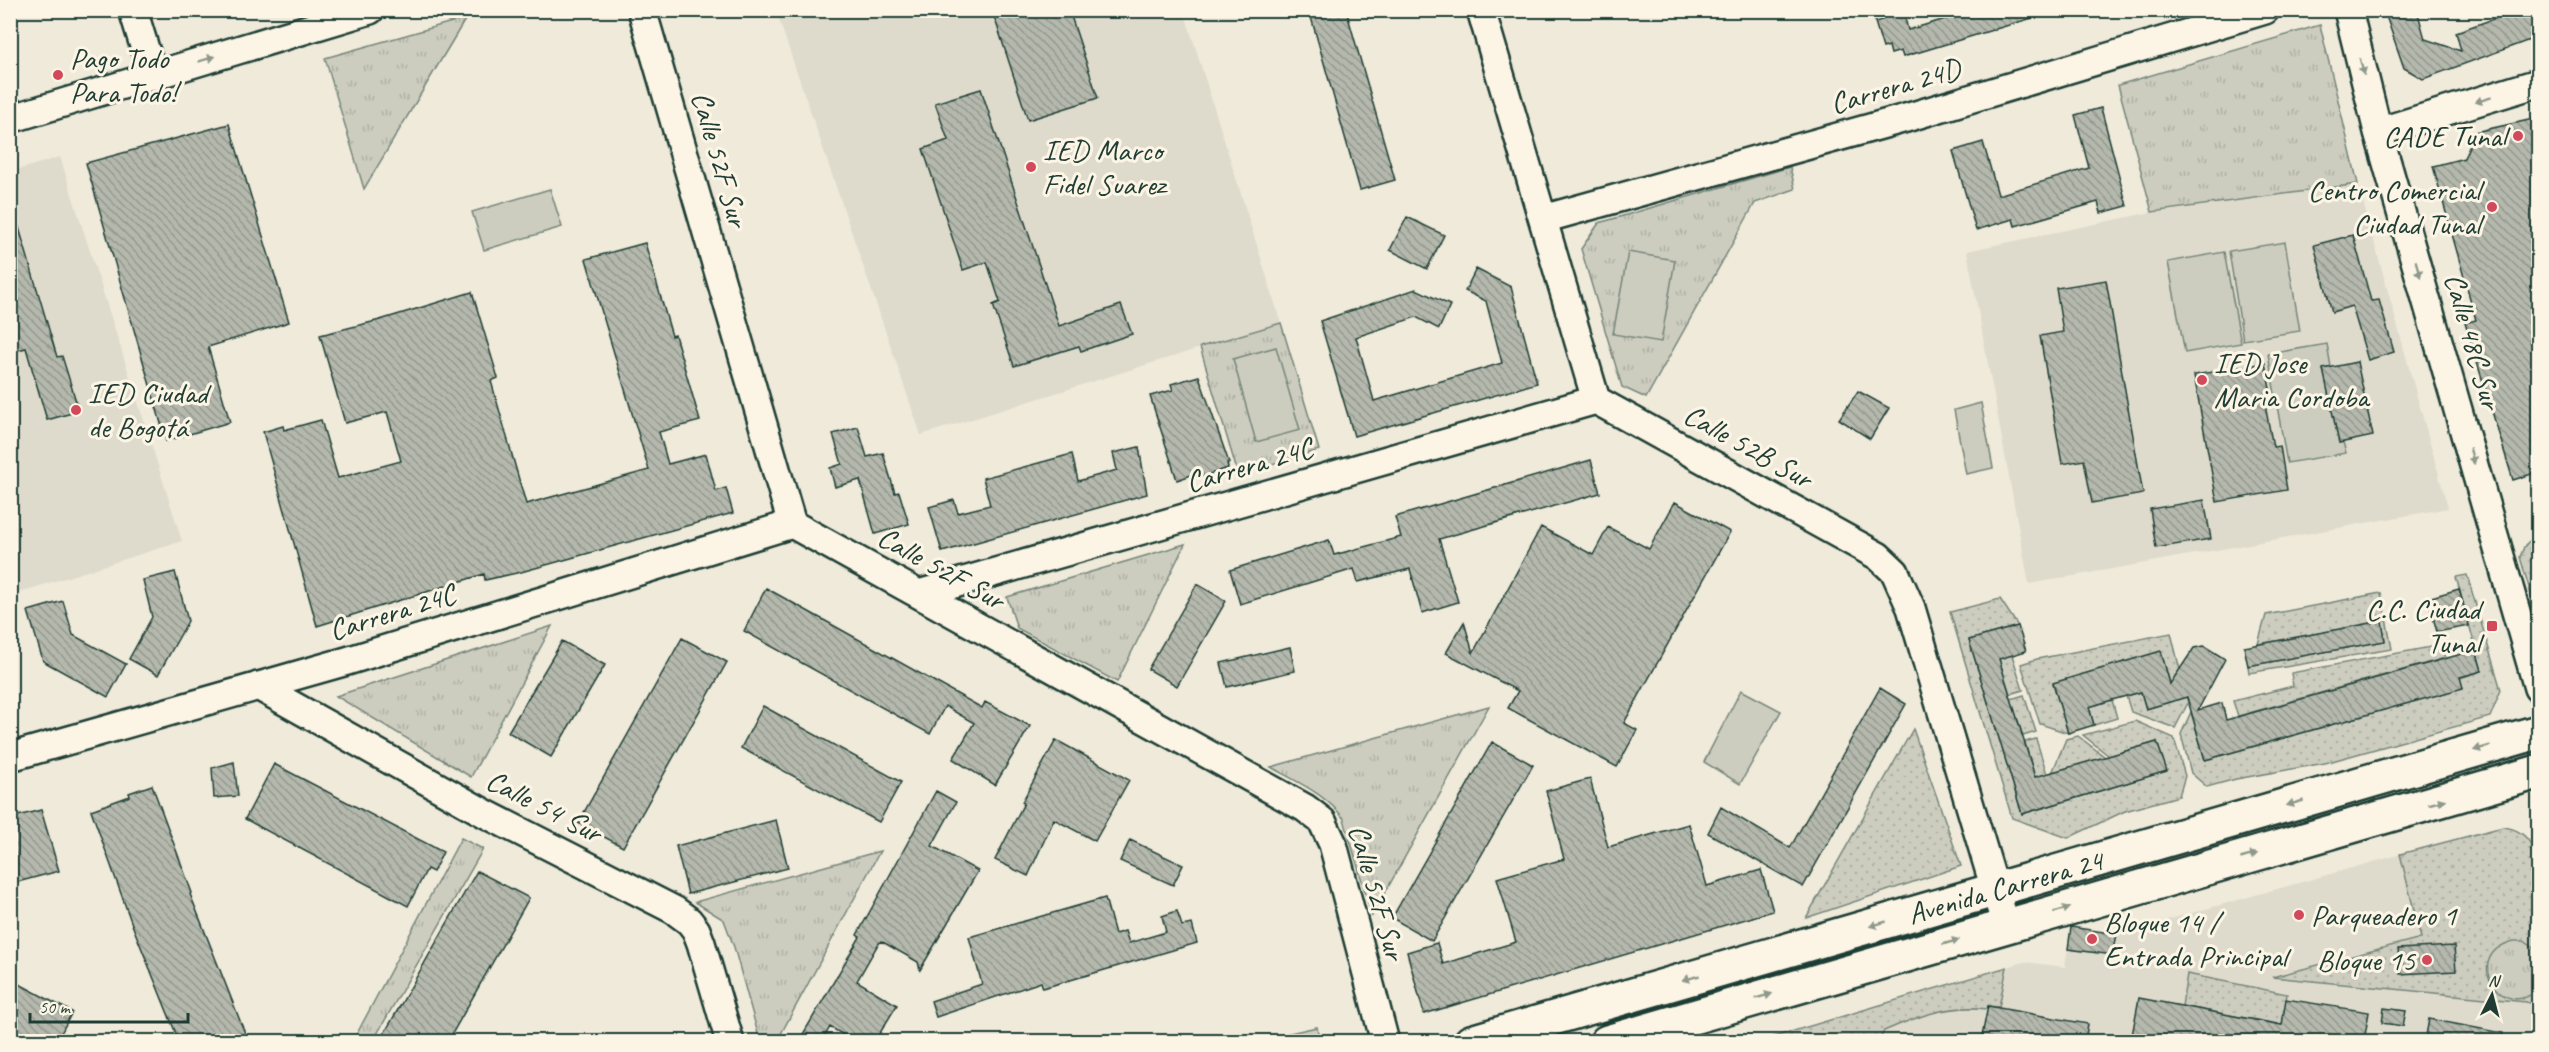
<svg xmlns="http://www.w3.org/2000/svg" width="2549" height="1052" font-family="Caveat,sans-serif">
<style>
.built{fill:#dedbcc}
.grass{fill:url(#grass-dots);stroke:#76857a;stroke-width:1.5}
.park{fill:url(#park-tufts);stroke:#76857a;stroke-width:1.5}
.pitch{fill:#cccdbf;stroke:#76857a;stroke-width:1.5}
.building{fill:url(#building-back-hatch);stroke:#1f3d34;stroke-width:1.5}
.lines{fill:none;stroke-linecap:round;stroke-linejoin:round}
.minor-casing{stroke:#1f3d34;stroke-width:32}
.major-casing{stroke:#1f3d34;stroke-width:38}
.minor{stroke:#fcf5e5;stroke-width:27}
.major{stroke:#fcf5e5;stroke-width:33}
.oneway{fill:#8e998c}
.poi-dot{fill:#d1495b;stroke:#fcf5e5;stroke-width:2}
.labels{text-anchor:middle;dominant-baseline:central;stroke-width:6;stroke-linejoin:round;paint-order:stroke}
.poi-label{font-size:30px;fill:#1f3d34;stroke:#fcf5e5;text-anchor:start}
.street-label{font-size:30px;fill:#1f3d34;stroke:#fcf5e5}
</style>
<defs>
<pattern id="grass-dots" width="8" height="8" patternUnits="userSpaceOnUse" patternTransform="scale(1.5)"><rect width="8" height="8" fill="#cccdbf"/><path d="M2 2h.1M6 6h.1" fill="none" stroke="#afb1a5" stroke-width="1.8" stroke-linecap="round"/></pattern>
<pattern id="park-tufts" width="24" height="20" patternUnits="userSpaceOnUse" patternTransform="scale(1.5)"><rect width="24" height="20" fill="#cccdbf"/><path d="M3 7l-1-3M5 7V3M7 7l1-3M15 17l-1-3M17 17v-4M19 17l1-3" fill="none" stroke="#afb1a5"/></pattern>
<pattern id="building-back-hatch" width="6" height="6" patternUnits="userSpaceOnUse" patternTransform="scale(1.5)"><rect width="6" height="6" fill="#b5b9ad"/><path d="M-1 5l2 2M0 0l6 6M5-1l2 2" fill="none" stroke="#93988e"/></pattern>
</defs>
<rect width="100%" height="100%" fill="#efeada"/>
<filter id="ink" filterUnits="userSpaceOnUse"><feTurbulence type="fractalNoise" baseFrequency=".0167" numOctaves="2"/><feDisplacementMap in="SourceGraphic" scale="12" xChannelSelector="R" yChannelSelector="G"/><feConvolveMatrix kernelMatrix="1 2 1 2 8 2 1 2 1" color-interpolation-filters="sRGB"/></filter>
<g filter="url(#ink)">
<path class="built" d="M776 11H1184L1281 323 921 435Z
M60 157 182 541 11 595V172Z
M2358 184 2448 508 2029 584 1967 251 2152 212Z
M2494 828H2510L2517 830 2528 840 2534 854 2538 881V1041L1760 1042 2024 962 2065 967 2071 927 2117 934Z"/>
<path class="grass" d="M2538 534V618L2520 557 2524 547Z
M2467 575 2501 690 2490 717 2325 763 2236 779 2207 787 2191 773 2181 734 2191 712 2205 760 2482 671 2456 577Z
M2381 593 2392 649 2249 673 2248 666 2385 641 2382 622 2258 644 2266 615Z
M2000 599 2018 626 1969 640 2022 814 2166 771 2157 742 2109 756 2083 735 2135 721 2174 738 2185 776 2179 796 2125 811 2068 838 2012 818 1950 612Z
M2171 633 2188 703 2175 728 2131 712 2126 696 2141 692 2146 709 2175 700 2161 652 2053 683 2068 733 2040 724 2021 664 2037 659Z
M2441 645 2445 658 2238 716 2233 701 2293 686 2291 673Z
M2012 655 2023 690 2010 694 1999 659Z
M2024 695 2036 732 2023 736 2011 699Z
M2112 700 2117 718 2094 725 2089 707Z
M1913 729 1961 866 1806 918Z
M2078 736 2105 757 2052 773 2066 739Z
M2036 739 2047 774 2035 778 2025 742Z
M2372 789 2376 807 2048 901 2043 884Z
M2503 827C2516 828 2527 835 2532 847 2541 868 2538 895 2538 917 2538 947 2538 976 2538 1006L2526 1002 2272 977 2421 938 2400 854Z
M2007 967 1999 1007 1988 1006 1987 1009C1950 1004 1918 1016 1884 1031L1879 1041H1760Z
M2187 974 2287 994 2282 1025 2182 1006Z"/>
<path class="park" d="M466 18 364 189 325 58Z
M2320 25 2358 184 2152 212 2118 85Z
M1790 167 1795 189 1755 203 1646 398 1622 387 1581 249 1599 223Z
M1281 323 1319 450 1238 474 1200 347Z
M1185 544 1117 682 1017 628 1007 597Z
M552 626 471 777 336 696Z
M1489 706 1372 916 1344 819C1326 794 1297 782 1271 767Z
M461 838 483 849 373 1041H353Z
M880 851 777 1041H760L734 947 724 920 695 902Z
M2514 941H2524L2538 951V989C2503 1024 2458 955 2514 941Z"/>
<path class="pitch" d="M550 189 562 227 484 250 472 212Z
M2285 242 2300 331 2243 340 2229 251Z
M1628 252 1675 260 1661 342 1613 334Z
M2224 252 2241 343 2185 353 2168 262Z
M2327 344 2331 367 2323 369 2346 453 2287 463 2268 354Z
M1276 347 1300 430 1256 442 1233 359Z
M1981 403 1993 468 1966 474 1954 410Z
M1741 690 1781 711 1740 784 1704 762Z
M1317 1027 1320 1041H1254Z"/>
<path class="building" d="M992 10H1069L1098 98 1028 120Z
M1309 10H1346L1395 180 1360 190Z
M1880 10H1903L1908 30 1976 10H2038L2039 16 1903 57 1901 51 1891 54 1889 46 1883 48 1875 22 1882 20Z
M2384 10H2417L2425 39 2461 51 2456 32 2519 10H2528L2531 18 2538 15V37L2423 79 2404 68Z
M981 89 1059 326 1121 305 1132 334 1081 351 1079 346 1014 366 993 305 1000 302 987 262 963 270 923 149 948 140 935 103Z
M2101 108 2127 206 2101 213 2098 202 2015 226 2013 219 1976 230 1953 151 1983 142 1998 195 2089 168 2075 115Z
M2538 118V472L2513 480 2465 323 2476 320 2433 166 2464 158 2475 132Z
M229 124 289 322 208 347 230 422 166 441 86 163Z
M15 214 57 357 62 356 79 411 47 420 26 348 10 352V215Z
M1407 217 1444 235 1427 269 1390 250Z
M2353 235 2371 301 2379 300 2394 352 2368 360 2352 306 2332 312 2314 245Z
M645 243 672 336 675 335 700 421 659 432 668 464 706 454 716 491 726 488 733 513 521 572 485 580 484 574 317 626 263 432 283 426 284 430 321 420 338 478 401 461 387 412 345 423 320 335 380 320 472 292 498 378 491 381 526 504 649 470 586 259Z
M1476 269 1511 287 1537 383 1354 436 1320 321 1416 289 1450 305 1439 329 1416 317 1356 337 1374 401 1502 363 1486 301 1465 291Z
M2106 280 2143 494 2092 503 2084 460 2062 464 2040 336 2063 332 2056 288Z
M2357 362 2373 436 2339 443 2323 369Z
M2265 363 2273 404 2265 405 2273 447 2280 446 2287 490 2217 502 2194 375Z
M1199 376 1229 463H1227L1228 468 1201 477 1200 472 1177 480 1150 396 1173 390 1171 384Z
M1858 391 1889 408 1870 439 1839 419Z
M858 427 867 457 883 453 895 493 899 492 909 524 875 534 860 480 835 487 830 468 842 464 833 434Z
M1139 447 1147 494 942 552 929 507 954 500 958 513 990 505 983 478 1072 454 1078 481 1117 470 1113 453Z
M1591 460 1600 493 1439 539 1458 602 1422 613 1410 569 1358 582 1354 569 1240 604 1230 570 1329 540 1334 555 1401 537 1395 517Z
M2204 500 2211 539 2156 548 2150 509Z
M1675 502 1730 532 1624 723 1637 730 1617 767 1508 708 1518 691 1446 653 1464 622 1473 653 1541 527 1593 555 1608 527 1649 549Z
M175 572 188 621 158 675 129 659 152 617 143 580Z
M1197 584 1226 601 1177 686 1148 669Z
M766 588 982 708 985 702 1030 726 995 785 953 759 974 723 945 706 930 734 744 631Z
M2459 589 2469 626 2437 632 2428 598Z
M63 601 73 635 126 664 108 697 43 661 28 611Z
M2382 621 2385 641 2248 666 2244 647Z
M2018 626 2026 651 1999 659 2035 777 2157 742 2167 771 2022 814 1969 640Z
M682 638 727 662 623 847 578 823Z
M562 641 605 665 551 757 508 732Z
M2204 646 2225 659 2198 710 2222 703 2226 720 2476 650 2482 671 2460 677 2463 688 2205 760 2187 697 2146 709 2141 692 2112 700 2089 707 2094 725 2068 733 2053 683 2161 651 2170 684 2194 648Z
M1290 647 1295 671 1227 687 1221 663Z
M1880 688 1906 704 1803 887 1708 833 1721 807 1790 848Z
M763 706 901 782 879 822 741 748Z
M1056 740 1129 780 1095 841 1054 819 1028 876 995 860 1024 803 1022 802Z
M1492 742 1533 765 1432 941 1392 918Z
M234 762 238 796 214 798 212 768Z
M274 764 443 852 433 872 427 869 408 906 245 819Z
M1590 779 1608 847 1689 824 1707 886 1761 870 1773 911 1424 1014 1407 952 1437 943 1443 964 1516 942 1497 878 1564 859 1546 791Z
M152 785 192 893 190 894 248 1041H179L133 927 91 810 130 796 129 793Z
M936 791 956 802 932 846 978 871 920 970 918 962 881 941 877 946 857 981 897 1005 875 1041H854L830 1027 822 1041H799L860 937 857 935Z
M41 810 59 871 10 884V818Z
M776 820 788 868 688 894 676 846Z
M1130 840 1183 865 1173 885 1120 861Z
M477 871 529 898 448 1041H380Z
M1105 898 1115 934 1125 931 1129 943 1166 932 1162 916 1177 911 1182 926 1192 924 1197 943 1043 988 1041 982 936 1017 931 1001 982 984 969 937Z
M2071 927 2117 934 2113 955 2068 949Z
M2454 946 2456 971 2400 974 2398 949Z
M10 979 72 1012 57 1041H10Z
M2139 998 2282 1025 2286 999 2369 1012 2364 1041H2131Z
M1988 1006 2088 1024 2085 1041H1981Z
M2384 1008 2406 1011 2403 1026 2382 1023Z
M2429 1019 2503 1033 2502 1041H2425Z"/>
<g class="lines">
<defs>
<path id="minor" d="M133 10 153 75
M642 10 792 524 1305 808 1322 821 1333 844 1385 1042
M1481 10 1596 400 1878 556 1895 572 1911 608 2006 926
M2348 10 2378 132 2538 688
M10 119 370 10
M2378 132 2538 83
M1543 219 1906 118 2265 10
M919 594 1596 400
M258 686 486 814 674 910 689 921 696 930 701 943 730 1042
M10 757 347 661 792 524"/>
<path id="major" d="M1471 1042 2538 732
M1607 1042 2538 772"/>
</defs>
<use href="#minor" class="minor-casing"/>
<use href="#major" class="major-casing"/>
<use href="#minor" class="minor"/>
<use href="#major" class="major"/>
</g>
<defs><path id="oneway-solid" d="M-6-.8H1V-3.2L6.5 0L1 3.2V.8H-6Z" transform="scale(1.5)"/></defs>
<g class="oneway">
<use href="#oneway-solid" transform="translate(207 59) rotate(-17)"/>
<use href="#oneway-solid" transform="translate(2362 67) rotate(76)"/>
<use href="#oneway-solid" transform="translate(2483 100) rotate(163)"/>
<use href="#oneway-solid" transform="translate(2418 269) rotate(74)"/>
<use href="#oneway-solid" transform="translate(2472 456) rotate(74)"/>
<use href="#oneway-solid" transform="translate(2482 748) rotate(164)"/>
<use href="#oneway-solid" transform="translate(2437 802) rotate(-16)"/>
<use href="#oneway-solid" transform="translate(2295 803) rotate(164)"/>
<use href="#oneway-solid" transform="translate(2249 856) rotate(-16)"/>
<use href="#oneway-solid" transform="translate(2062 910) rotate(-16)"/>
<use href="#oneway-solid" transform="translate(1878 924) rotate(164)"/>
<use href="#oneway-solid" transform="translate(1951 942) rotate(-16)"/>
<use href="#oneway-solid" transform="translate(1691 978) rotate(164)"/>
<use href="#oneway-solid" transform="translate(1764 996) rotate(-16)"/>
</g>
</g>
<g class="poi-dot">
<circle cx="58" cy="75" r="6"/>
<circle cx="2518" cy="136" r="6"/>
<circle cx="1031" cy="167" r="6"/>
<circle cx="2492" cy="207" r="6"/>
<circle cx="2202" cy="380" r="6"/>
<circle cx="76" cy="410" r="6"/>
<rect x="2486" y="620" width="12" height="12" rx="3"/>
<circle cx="2299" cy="915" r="6"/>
<circle cx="2092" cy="939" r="6"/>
<circle cx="2427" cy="960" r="6"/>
</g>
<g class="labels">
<g class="poi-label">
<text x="70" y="58">Pago Todo<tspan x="70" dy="34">Para Todo!</tspan></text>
<text x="2506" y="136" text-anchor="end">CADE Tunal</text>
<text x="1043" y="150">IED Marco<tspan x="1043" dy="34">Fidel Suarez</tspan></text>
<text x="2480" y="190" text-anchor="end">Centro Comercial<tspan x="2480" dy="34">Ciudad Tunal</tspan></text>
<text x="2214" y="363">IED Jose<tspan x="2214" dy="34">Maria Cordoba</tspan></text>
<text x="88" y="393">IED Ciudad<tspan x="88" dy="34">de Bogotá</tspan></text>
<text x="2480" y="609" text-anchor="end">C.C. Ciudad<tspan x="2480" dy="34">Tunal</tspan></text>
<text x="2311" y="915">Parqueadero 1</text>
<text x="2104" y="922">Bloque 14 /<tspan x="2104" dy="34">Entrada Principal</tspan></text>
<text x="2415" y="960" text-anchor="end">Bloque 15</text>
</g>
<g class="street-label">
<text transform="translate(1895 86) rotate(-16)">Carrera 24D</text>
<text transform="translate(720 159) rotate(74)">Calle 52F Sur</text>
<text transform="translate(2473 341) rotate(74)">Calle 48C Sur</text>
<text transform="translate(1748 446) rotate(29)">Calle 52B Sur</text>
<text transform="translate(1249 465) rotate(-16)">Carrera 24C</text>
<text transform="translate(941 568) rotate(29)">Calle 52F Sur</text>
<text transform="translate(392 612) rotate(-17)">Carrera 24C</text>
<text transform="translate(544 806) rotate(27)">Calle 54 Sur</text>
<text transform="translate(2005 887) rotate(-16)">Avenida Carrera 24</text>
<text transform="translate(1377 892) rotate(74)">Calle 52F Sur</text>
</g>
</g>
<rect width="2549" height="1052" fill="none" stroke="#fcf5e5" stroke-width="36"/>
<rect x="18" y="18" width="2513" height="1016" fill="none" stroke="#1f3d34" stroke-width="2" filter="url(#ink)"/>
<g transform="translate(2492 995) rotate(6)" stroke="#fcf5e5" stroke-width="4.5" paint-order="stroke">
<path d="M0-4.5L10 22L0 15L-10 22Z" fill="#1f3d34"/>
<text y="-9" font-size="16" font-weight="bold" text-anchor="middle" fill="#1f3d34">N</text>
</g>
<path d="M30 1013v9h158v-9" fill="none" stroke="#1f3d34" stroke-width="3"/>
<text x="39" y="1013" font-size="18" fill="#1f3d34" stroke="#fcf5e5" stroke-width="4.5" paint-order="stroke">50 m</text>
</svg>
